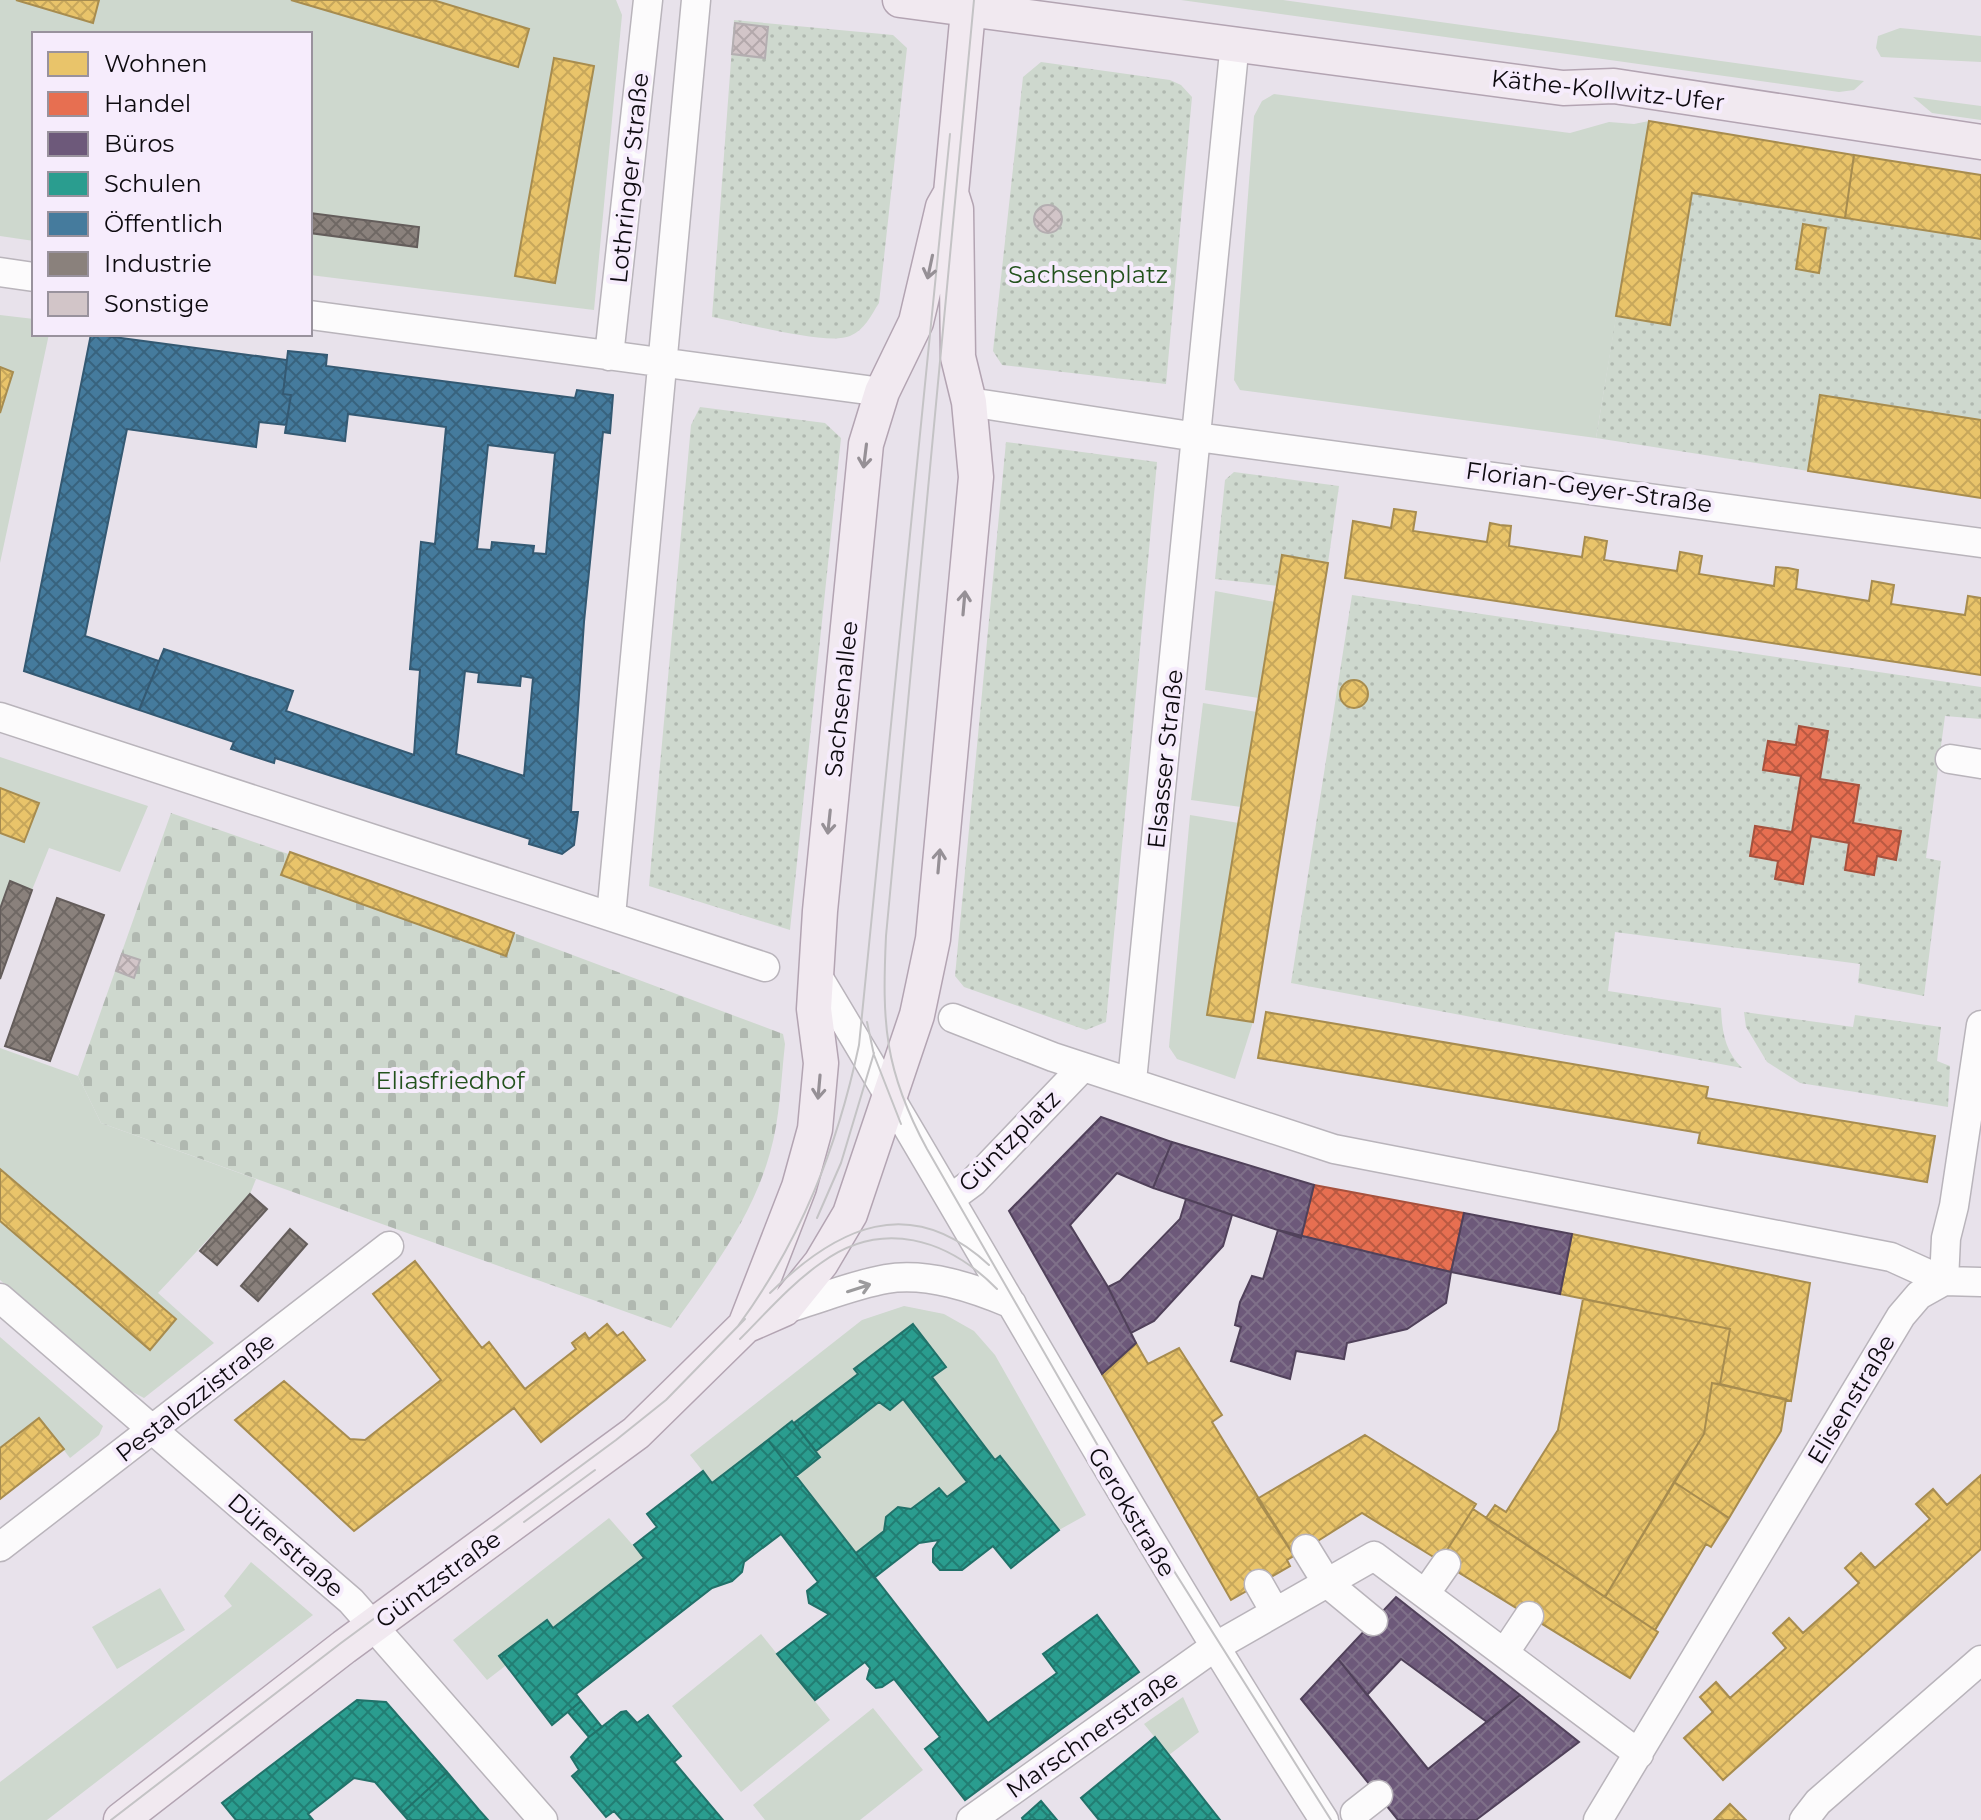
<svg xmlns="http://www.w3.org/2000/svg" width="1981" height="1820" font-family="Montserrat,sans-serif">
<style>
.grass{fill:#ced8ce}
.cemetery{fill:url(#cemetery-stones)}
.park{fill:url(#park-dots)}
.homes{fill:url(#homes-cross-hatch);stroke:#a78c4f;stroke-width:2}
.shops{fill:url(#shops-cross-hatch);stroke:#a6513d;stroke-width:2}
.offices{fill:url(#offices-cross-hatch);stroke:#50415a;stroke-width:2}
.schools{fill:url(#schools-cross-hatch);stroke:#217169;stroke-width:2}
.public{fill:url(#public-cross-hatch);stroke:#345972;stroke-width:2;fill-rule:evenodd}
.industry{fill:url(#industry-cross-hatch);stroke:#645d5b;stroke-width:2}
.building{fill:url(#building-cross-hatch);stroke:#b4aeb1;stroke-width:2}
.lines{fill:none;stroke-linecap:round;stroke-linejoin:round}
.minor-casing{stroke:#b9b4bb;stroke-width:31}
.major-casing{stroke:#b3a4b2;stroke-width:37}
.minor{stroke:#fcfbfc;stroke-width:28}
.major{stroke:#f1e9f0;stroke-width:34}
.tram{stroke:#c4c3c5;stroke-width:2}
.oneway{stroke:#969096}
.oneway2{stroke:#9c9b9d}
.labels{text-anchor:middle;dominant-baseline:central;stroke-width:8;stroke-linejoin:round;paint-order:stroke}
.street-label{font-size:24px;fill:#0d0a0f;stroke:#f6ecfc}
.park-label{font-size:24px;fill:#23521d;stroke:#f6ecfc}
</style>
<defs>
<pattern id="cemetery-stones" width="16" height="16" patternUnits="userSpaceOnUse" patternTransform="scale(2)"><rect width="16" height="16" fill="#ced8ce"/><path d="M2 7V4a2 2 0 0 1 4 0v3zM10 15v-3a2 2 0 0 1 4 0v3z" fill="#b0b8b0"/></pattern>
<pattern id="park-dots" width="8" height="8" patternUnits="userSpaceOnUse" patternTransform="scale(2)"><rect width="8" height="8" fill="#ced8ce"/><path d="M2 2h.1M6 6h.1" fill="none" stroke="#b0b8b0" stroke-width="1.8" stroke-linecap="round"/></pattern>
<pattern id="homes-cross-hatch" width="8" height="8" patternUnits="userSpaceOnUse" patternTransform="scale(2)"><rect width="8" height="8" fill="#e9c46a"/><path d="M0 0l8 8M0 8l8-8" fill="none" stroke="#c7a75b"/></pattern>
<pattern id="shops-cross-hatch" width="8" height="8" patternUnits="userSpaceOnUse" patternTransform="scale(2)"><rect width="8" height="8" fill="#e76f51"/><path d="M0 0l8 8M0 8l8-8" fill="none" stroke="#ba5942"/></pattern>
<pattern id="offices-cross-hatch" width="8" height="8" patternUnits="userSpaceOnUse" patternTransform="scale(2)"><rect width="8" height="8" fill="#6d597a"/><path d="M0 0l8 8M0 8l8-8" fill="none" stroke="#7f7089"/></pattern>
<pattern id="schools-cross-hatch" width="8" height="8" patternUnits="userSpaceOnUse" patternTransform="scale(2)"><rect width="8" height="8" fill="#2a9d8f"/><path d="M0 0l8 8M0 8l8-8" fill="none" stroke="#227e73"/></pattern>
<pattern id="public-cross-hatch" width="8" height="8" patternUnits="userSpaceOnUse" patternTransform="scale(2)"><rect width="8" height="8" fill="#457b9d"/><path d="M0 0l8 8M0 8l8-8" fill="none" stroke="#38637e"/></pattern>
<pattern id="industry-cross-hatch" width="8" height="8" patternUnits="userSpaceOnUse" patternTransform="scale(2)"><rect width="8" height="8" fill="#8a817c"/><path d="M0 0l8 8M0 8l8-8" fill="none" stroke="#6f6864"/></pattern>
<pattern id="building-cross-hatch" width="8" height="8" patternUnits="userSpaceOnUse" patternTransform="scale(2)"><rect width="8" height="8" fill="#d2c5c8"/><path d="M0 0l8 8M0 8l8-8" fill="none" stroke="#b3a8ab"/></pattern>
</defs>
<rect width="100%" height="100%" fill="#e8e2eb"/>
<path class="grass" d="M0 0H616L622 15 594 310 310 275V34H34V241L0 236Z
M1181 0H1283L1864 81 1854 90 1839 92Z
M1900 28 1981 36V62L1881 57 1876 48 1878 36Z
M1274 94 1570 133 1609 122 1634 124 1649 121 1596 438 1240 390 1234 380 1254 116 1262 101Z
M1913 97 1981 106V120L1932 113Z
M0 315 34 319V334H49L0 563Z
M1215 591 1275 602 1259 698 1205 690Z
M1203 703 1257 712 1241 807 1191 800Z
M0 757 148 806 120 872 49 848 32 890 10 882 0 909Z
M1190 815 1239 823 1208 1015 1253 1022 1235 1079 1177 1059 1169 1047Z
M0 1048 78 1076 101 1123 256 1179 250 1194 158 1293 214 1343 144 1398 123 1387 0 1280Z
M904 1306 944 1314 974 1331 995 1355 1086 1515 1059 1530 995 1460 931 1377 858 1374 712 1483 690 1455 862 1320Z
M0 1337 103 1426 99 1435 70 1458 39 1418 0 1448Z
M903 1399 967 1482 947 1497 939 1488 911 1509 898 1508 886 1517 884 1531 856 1553 796 1476 820 1457 816 1451 879 1402 890 1410Z
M609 1518 644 1558 487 1680 453 1640Z
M251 1562 313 1615 47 1820H0V1782L232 1606 224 1596Z
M160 1588 185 1630 117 1669 92 1627Z
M761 1634 830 1720 741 1792 672 1706Z
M1183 1697 1199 1732 1169 1755 1144 1724Z
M873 1708 923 1770 860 1820H765L753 1805Z"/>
<path class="cemetery" d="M171 813 514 933 783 1034 785 1044C781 1079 780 1119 770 1153 752 1218 710 1273 671 1328L101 1123 78 1076Z"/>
<path class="park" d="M734 20 893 35 907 48 879 303C871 315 865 330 850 336 827 346 741 322 712 317Z
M1041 62 1170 80 1181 85 1192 97 1166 384 1002 365 993 351 1023 77Z
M1692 193 1981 239V420L1820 395 1808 471 1596 438 1616 316Z
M700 407 825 423 841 438 790 930 649 886 691 425Z
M1006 442 1157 462 1106 1022 1086 1030 964 987 955 976Z
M1234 472 1339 486 1328 563 1278 586 1215 579 1225 480Z
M1352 595 1981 687V719L1945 716 1926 858 1941 861 1924 996 1858 983 1860 964 1615 932 1608 991 1721 1008C1722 1032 1725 1051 1742 1068L1291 983Z
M1744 1012 1853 1027 1855 1015 1941 1027 1937 1061 1950 1066 1948 1107 1800 1083 1767 1062 1746 1027Z"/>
<path class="homes" d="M16 0H99L93 23Z
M291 0H433L529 29 518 67Z
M554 58 594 66 555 283 515 276Z
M1649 121 1854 155 1845 218 1692 193 1670 325 1616 316Z
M1854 155 1981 175V239L1845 218Z
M1803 224 1826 228 1819 273 1796 269Z
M0 367 13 372 0 413Z
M1820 395 1981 420V498L1808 471Z
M1394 509 1416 512 1413 531 1487 542 1490 523 1500 525 1511 526 1509 546 1582 557 1585 537 1607 541 1604 560 1677 571 1680 552 1702 556 1699 574 1774 586 1776 567 1788 568 1798 570 1796 589 1869 601 1872 581 1894 585 1891 604 1965 615 1968 596 1981 598V675L1345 578 1353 521 1391 528Z
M1282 555 1328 563 1253 1022 1207 1015Z
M1340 694a14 14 0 1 1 28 0a14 14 0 1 1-28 0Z
M0 788 39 803 24 842 0 833Z
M290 852 514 933 506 956 281 875Z
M1266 1012 1708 1087 1706 1098 1935 1136 1927 1182 1698 1143 1700 1133 1258 1058Z
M0 1169 176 1319 150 1350 0 1221Z
M1572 1234 1810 1283 1791 1401 1720 1384 1730 1329 1560 1294Z
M415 1261 482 1348 489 1342 525 1389 576 1349 572 1343 585 1333 589 1339 607 1324 617 1336 623 1332 645 1360 541 1442 514 1408 354 1531 235 1420 284 1381 350 1439 365 1440 441 1380 373 1294Z
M1583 1299 1730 1329 1720 1384 1712 1383 1704 1434 1605 1597 1486 1518 1495 1505 1506 1512 1558 1430Z
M1136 1343 1148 1364 1179 1348 1222 1415 1212 1422 1294 1556 1287 1560 1290 1566 1231 1600 1102 1374Z
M1712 1383 1786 1399 1781 1431 1729 1518 1674 1482 1704 1434Z
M39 1418 64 1449 0 1499V1448Z
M1365 1435 1476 1504 1440 1561 1362 1513 1294 1556 1257 1499Z
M1981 1475V1549L1723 1780 1684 1738 1713 1712 1700 1697 1716 1682 1730 1698 1786 1648 1773 1633 1789 1618 1803 1633 1859 1583 1845 1568 1861 1553 1875 1568 1930 1519 1916 1504 1933 1489 1947 1505Z
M1674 1482 1729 1518 1711 1547 1706 1544 1655 1630 1605 1597Z
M1473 1509 1658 1632 1630 1678 1440 1561Z
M1730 1804 1746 1820H1714Z"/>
<path class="shops" d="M1799 726 1828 731 1820 779 1859 785 1853 823 1901 831 1896 860 1877 856 1874 875 1845 870 1849 843 1811 836 1803 884 1775 879 1778 861 1750 856 1755 826 1792 832 1801 776 1763 770 1768 741 1796 745Z
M1314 1185 1464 1213 1451 1272 1301 1238Z"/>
<path class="offices" d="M1101 1117 1172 1142 1153 1188 1117 1173 1070 1225 1108 1287 1136 1343 1102 1374 1009 1211Z
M1172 1142 1314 1185 1301 1238 1153 1188Z
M1186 1199 1232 1215 1223 1246 1154 1321 1131 1333 1108 1287 1120 1281 1180 1219Z
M1464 1213 1572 1234 1560 1294 1451 1272Z
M1278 1230 1451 1272 1446 1303 1407 1329 1347 1343 1344 1359 1296 1351 1290 1379 1231 1361 1241 1327 1235 1325 1240 1302 1252 1276 1263 1279Z
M1396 1597 1520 1695 1487 1722 1401 1659 1367 1695 1338 1659Z
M1338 1659 1428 1769 1520 1695 1579 1742 1476 1820H1398L1301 1699Z"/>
<path class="schools" d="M913 1324 946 1367 932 1377 995 1460 1000 1456 1059 1530 1011 1568 993 1546 962 1570H940L933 1562V1549L939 1540 919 1543 875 1577 856 1553 884 1531 886 1517 898 1507 911 1509 939 1488 947 1497 967 1482 903 1399 890 1410 879 1402 816 1451 794 1423 858 1374 854 1369Z
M792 1421 820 1457 796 1476 768 1440Z
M768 1440 988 1723 1057 1673 1043 1654 1097 1615 1139 1672 965 1800 925 1749 940 1737 894 1679 882 1687 876 1688 867 1679 870 1668 865 1662 815 1700 777 1654 829 1614 809 1603 807 1591 818 1582 781 1534 744 1562 742 1572 732 1581 712 1588 576 1694 581 1701 552 1725 499 1656 547 1620 553 1628 644 1558 634 1545 657 1527 647 1514 703 1471 712 1483Z
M357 1700 386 1702 447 1772 402 1813 375 1782 354 1778 308 1814 313 1820H236L222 1803Z
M581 1701 602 1727 589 1737 568 1712Z
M626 1711 637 1723 648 1715 681 1756 674 1762 723 1820H622L614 1811 606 1817 572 1776 579 1770 571 1757 589 1737 621 1712Z
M1155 1737 1169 1755 1220 1820H1099L1081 1798Z
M447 1772 479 1810 488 1820H408L402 1813Z
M1041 1801 1057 1820H1023L1022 1818Z"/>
<path class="public" d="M91 334 287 360 283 394 291 395 286 425 259 422 256 447 127 429 85 636 159 661 139 710 24 671Z
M288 351 327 355 326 366 575 398 577 390 613 395 610 433 603 432 584 622 571 812H578L574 845 562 854 529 844 530 839 275 758 274 763 231 749 234 742 139 710 164 649 293 691 286 711 414 755 420 670 410 669 421 542 435 544 446 427 348 414 345 441 285 433 291 395 283 394ZM488 445 555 453 546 554 533 553 534 546 492 542 491 550 477 549ZM465 671 479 673 478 682 520 686 521 676 533 678 524 776 456 754Z"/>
<path class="industry" d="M310 213 419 227 417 247 310 233Z
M10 881 32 890 0 979V909Z
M57 898 104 915 50 1061 5 1046Z
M250 1194 267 1209 217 1265 200 1251Z
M290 1229 307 1244 258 1301 241 1286Z"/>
<path class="building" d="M735 23 768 27 765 58 732 54Z
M1034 219a14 14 0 1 1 28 0a14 14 0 1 1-28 0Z
M122 954 140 960 134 978 116 971Z"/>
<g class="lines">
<defs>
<path id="minor" d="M0 272 34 277
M310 315 882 392
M609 356 648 0
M969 402 1197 437 1981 543
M0 717 765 967
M1950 759 1981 764
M611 916 696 0
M817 975C987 1257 1146 1544 1324 1820
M953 1018 1053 1057 1334 1149 1891 1257 1944 1281 1981 1282
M1132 1081 1235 42
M950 1199 973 1182 1083 1067
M1944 1281 1946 1238 1954 1206 1981 1025
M0 1298 351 1601 543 1820
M784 1309C817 1300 852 1285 886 1279 927 1272 974 1288 1012 1304
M0 1547 389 1246
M1306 1549 1327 1583 1373 1621
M1259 1584 1275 1612
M1425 1594 1446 1564
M1505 1652 1529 1616
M1355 1813 1378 1795
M971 1820 1213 1648 1374 1556 1639 1754
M1598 1820 1901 1316 1919 1295 1944 1281
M1804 1820 1818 1802 1981 1660"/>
<path id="major" d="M900 0 1563 88 1614 86 1981 142
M745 1326 784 1309 821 1263 850 1214 917 1015 933 939 976 477 969 402 958 357 956 209 951 193 969 0
M121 1820 344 1647 636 1433 745 1326 799 1187 815 1129 821 1063 814 1009 820 911 866 444 882 392 916 322 943 207 951 193"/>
</defs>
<use href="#minor" class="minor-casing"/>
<use href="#major" class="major-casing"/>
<use href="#minor" class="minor"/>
<use href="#major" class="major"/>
<path class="tram" d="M974 0 886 936C882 1023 884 1070 927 1149L1128 1498 1331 1820
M867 1022 874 1055 901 1124
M817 1218 841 1163 874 1053
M770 1293C837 1227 910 1192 989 1265
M738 1326C801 1240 837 1148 859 1045L950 134
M740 1339C766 1313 791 1284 821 1263 882 1218 948 1239 997 1289
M524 1522 595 1470
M111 1820 341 1643 616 1440 666 1400 745 1319"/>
</g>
<defs><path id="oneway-shaft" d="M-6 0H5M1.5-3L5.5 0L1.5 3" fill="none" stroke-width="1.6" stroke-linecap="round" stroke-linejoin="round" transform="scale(2)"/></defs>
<g class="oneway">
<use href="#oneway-shaft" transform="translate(930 267) rotate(102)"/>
<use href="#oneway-shaft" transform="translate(865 456) rotate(97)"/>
<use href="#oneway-shaft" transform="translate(964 603) rotate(-85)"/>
<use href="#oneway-shaft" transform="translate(829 822) rotate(96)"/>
<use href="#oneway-shaft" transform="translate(939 861) rotate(-85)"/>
<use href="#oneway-shaft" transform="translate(819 1087) rotate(95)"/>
</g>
<use class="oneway2" href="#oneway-shaft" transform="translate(859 1288) rotate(-18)"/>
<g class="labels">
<g class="street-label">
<text transform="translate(1608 90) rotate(6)">Käthe-Kollwitz-Ufer</text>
<text transform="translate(629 178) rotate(-84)">Lothringer Straße</text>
<text transform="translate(1589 487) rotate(8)">Florian-Geyer-Straße</text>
<text transform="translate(841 699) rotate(-84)">Sachsenallee</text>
<text transform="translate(1165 759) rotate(-84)">Elsasser Straße</text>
<text transform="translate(1009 1141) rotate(-45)">Güntzplatz</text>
<text transform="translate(195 1397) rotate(-38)">Pestalozzistraße</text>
<text transform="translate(1851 1399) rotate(-59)">Elisenstraße</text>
<text transform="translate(1132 1512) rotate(59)">Gerokstraße</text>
<text transform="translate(286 1545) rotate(41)">Dürerstraße</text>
<text transform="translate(438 1579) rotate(-36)">Güntzstraße</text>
<text transform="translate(1092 1734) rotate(-35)">Marschnerstraße</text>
</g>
<g class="park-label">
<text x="1088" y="274">Sachsenplatz</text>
<text x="450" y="1080">Eliasfriedhof</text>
</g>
</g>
<rect x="32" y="32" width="280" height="304" fill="#f6ecfc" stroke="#99929d" stroke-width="2"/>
<rect x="48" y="52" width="40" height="24" fill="#e9c46a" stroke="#99929d" stroke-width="2"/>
<text x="104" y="72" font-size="24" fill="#0d0a0f">Wohnen</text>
<rect x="48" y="92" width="40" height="24" fill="#e76f51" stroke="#99929d" stroke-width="2"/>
<text x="104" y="112" font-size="24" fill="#0d0a0f">Handel</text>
<rect x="48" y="132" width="40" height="24" fill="#6d597a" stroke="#99929d" stroke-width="2"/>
<text x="104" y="152" font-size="24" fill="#0d0a0f">Büros</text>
<rect x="48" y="172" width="40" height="24" fill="#2a9d8f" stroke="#99929d" stroke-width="2"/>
<text x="104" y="192" font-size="24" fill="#0d0a0f">Schulen</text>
<rect x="48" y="212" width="40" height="24" fill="#457b9d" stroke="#99929d" stroke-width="2"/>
<text x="104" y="232" font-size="24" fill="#0d0a0f">Öffentlich</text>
<rect x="48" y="252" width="40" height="24" fill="#8a817c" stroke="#99929d" stroke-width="2"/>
<text x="104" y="272" font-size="24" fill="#0d0a0f">Industrie</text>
<rect x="48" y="292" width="40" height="24" fill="#d2c5c8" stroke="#99929d" stroke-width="2"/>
<text x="104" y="312" font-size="24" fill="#0d0a0f">Sonstige</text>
</svg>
